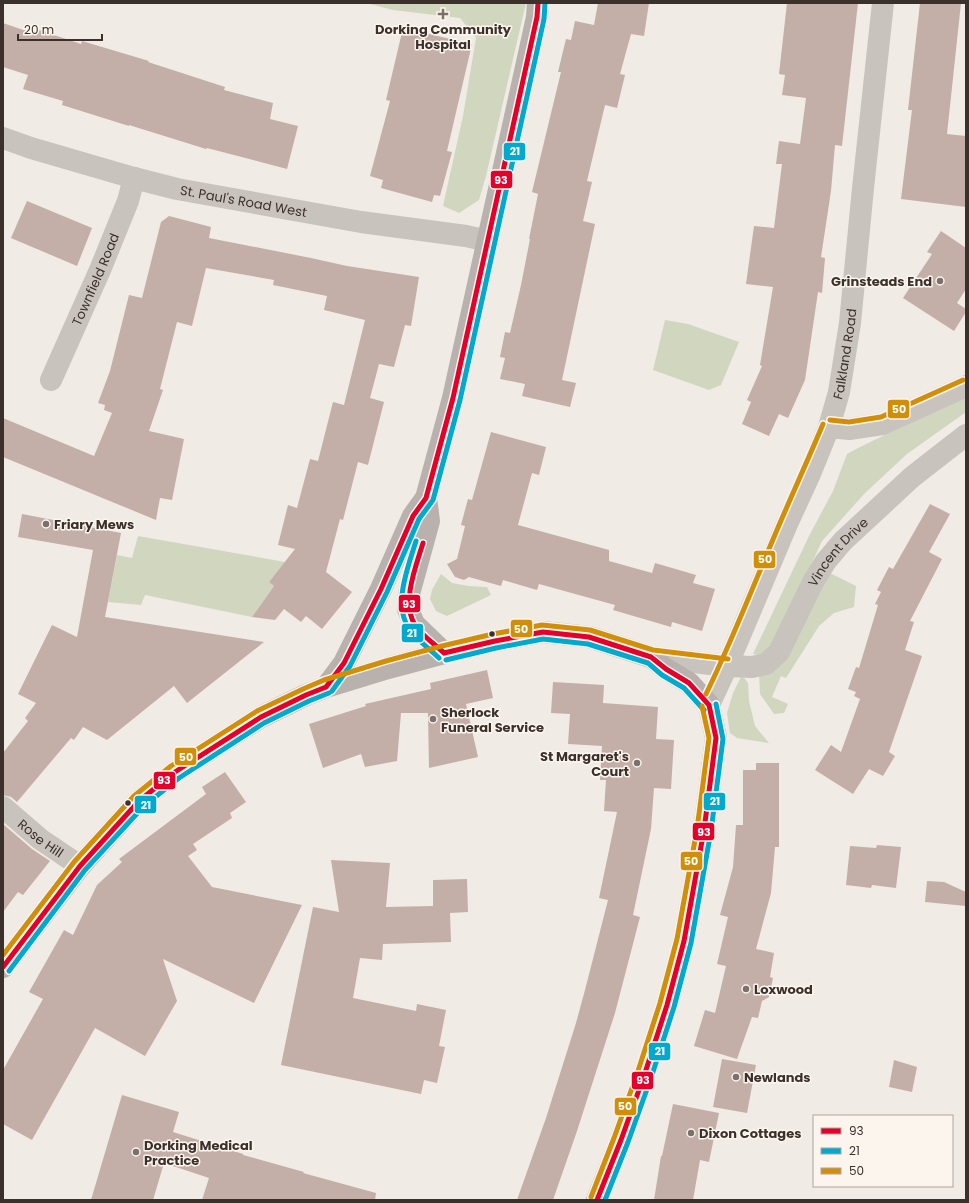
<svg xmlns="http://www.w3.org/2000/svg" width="969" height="1203" font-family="Poppins,sans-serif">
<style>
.green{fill:#d1d6bf}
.building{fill:#c3afa7}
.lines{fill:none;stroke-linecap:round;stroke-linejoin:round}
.minor{stroke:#c9c3be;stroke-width:22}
.tertiary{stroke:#c9c3be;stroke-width:22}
.primary{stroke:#b8b1ad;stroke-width:22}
.bus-1-casing{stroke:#fbf5ee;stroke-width:8}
.bus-2-casing{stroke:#fbf5ee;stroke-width:8}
.bus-3-casing{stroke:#fbf5ee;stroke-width:8}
.bus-1{stroke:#e4002b;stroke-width:5}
.bus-2{stroke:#00a9ce;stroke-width:5}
.bus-3{stroke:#d18e09;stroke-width:5}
.poi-dot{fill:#7a716c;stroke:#fbf5ee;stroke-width:1.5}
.bus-dot{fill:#3b302b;stroke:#fbf5ee;stroke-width:1.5}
.labels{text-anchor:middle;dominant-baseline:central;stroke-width:3;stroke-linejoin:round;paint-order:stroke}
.poi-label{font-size:13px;font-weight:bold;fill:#3b302b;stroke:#fbf5ee;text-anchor:start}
.street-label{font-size:13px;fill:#3b302b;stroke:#fbf5ee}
.line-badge{stroke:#fbf5ee;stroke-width:1.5}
.badge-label{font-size:11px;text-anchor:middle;font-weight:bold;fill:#fff}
</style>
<rect width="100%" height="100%" fill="#f0ebe5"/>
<path class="green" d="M366 3H526L486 176 479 200 459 213 443 206 463 116 476 38 460 18 393 10Z
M665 320 688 324 739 342 721 385 709 390 653 370Z
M966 396V412L907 454 865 493 822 541 774 646 763 656 753 654 809 536 833 491 847 454C886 433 927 417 966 396Z
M138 536 285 562 269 582 274 586 252 617 145 595 141 605 108 602 117 555 132 558Z
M828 572 856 586 854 607 834 613 819 626 786 678 781 676 772 697 788 704 784 713 774 714 760 694 759 674Z
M441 574 452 583 469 586 487 587 491 595 447 616 436 611 430 599 432 590Z
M742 675 748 683 749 701 755 726 769 743 737 738 730 733 727 713 733 693Z"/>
<path class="building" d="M598 3H649L644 36 631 34 620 74 625 75 617 108 605 105 587 181 592 182 583 221 595 224 562 380 576 383 570 407 522 396 525 384 500 379 505 358 500 357 505 332 510 333 521 285 530 239H529L538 194 532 192 561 72H558L566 39 571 40 575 21 594 25Z
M787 3H858L842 146 835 145 831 191 821 257 825 258 822 293 818 292 805 380 788 418 779 414 769 436 742 424 751 402 747 400 762 366 760 365 773 287 746 284 754 226 774 228 782 164H776L779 141 800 144 806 98 782 95 785 75 779 74Z
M920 3H961L947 134 966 136V207L901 199 912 110H908Z
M3 23 35 34 36 29 81 44 82 41 149 61 148 62 225 87 224 90 273 103 270 119 298 126 287 169 207 148 206 149 129 125V126L62 105 63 101 23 89 28 75 3 67Z
M403 28 472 44 447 151 452 152 440 196 434 195 432 202 381 188 383 180 370 176 390 101 386 100Z
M27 201 92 228 77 266 11 238Z
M169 216 211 227 209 238 311 258 347 266 419 277 411 326 405 325 394 367 379 364 370 398 384 402 368 465 358 462 343 520 340 519 326 572 352 592 322 629 306 616 301 622 284 609 275 620 252 617 274 586 269 582 295 549 278 545 288 505 297 508 310 459 318 461 333 402 344 405 365 320 324 310 327 296 273 285 274 280 206 268 192 326 177 322 160 389 163 390 149 431 184 439 172 500 160 498 156 520 3 457V418L94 456 112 413 104 410 105 405 98 403 110 371 129 295 142 298 161 222Z
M941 231 966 248V289L957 303 966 309V312L954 331 903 298 932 254 927 252Z
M491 432 546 447 539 475 532 473 518 525 609 550V561L652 573 655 563 696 575 693 583 715 589 702 631 672 622 671 627 613 610 615 605 539 584 537 590 503 580 501 586 469 577 464 580 455 577 447 564 457 559 465 526 461 525 468 499 472 500Z
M930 504 950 514 929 552 942 559 910 621 914 622 905 650 922 656 889 752 895 756 883 776 869 769 853 794 815 770 831 745 841 752 860 699 854 696 856 692 848 689 856 667 859 668 878 605 875 604 881 592 877 590 889 567 893 569Z
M22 514 121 533 105 617 264 642 187 703 174 686 107 740 83 727 74 740 71 738 17 802 11 797 3 795V753L28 721 25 718 36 703 18 694 52 625 77 637 93 550 18 537Z
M487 670 493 698 466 704 478 757 429 768 428 713H401L397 761 365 767 361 754 323 768 309 724 366 706 365 704 431 689 430 683Z
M553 682 604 685 603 703 658 707 656 739 674 740 671 789 654 788 651 829 633 915 640 917 615 1013 577 1131 553 1200H517L546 1118 576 1023 585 990 608 900 599 898 617 812 604 811 606 780H600L602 746 568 744 570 714 551 713Z
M756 763H779V847H775L771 893 756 949 774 953 770 977 773 978 769 997 762 1001 758 1018 752 1017 737 1059 694 1046 705 1010 715 1013 726 966 717 964 728 917 720 915 733 867 736 825H743V770H756Z
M225 772 246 802 230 813 232 818 193 844 197 850 188 856 212 887 302 905 254 1003 163 959 177 1001 145 1056 95 1028 32 1140 3 1124V1070L43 999 29 992 64 930 73 935 97 885 122 862 119 859 206 794 202 787Z
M3 824 32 849 50 861 23 895 18 892 3 912Z
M877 845 901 847 896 888 872 885 871 888 846 885 850 846 876 848Z
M331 860 390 863 386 907 433 906V880L467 879 468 912 450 913 451 942 383 944 382 960 360 958 353 998 416 1011 417 1004 446 1010 439 1046 445 1047 437 1083 424 1080 421 1094 281 1065 313 907 339 912Z
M927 881 944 882 966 892V906L925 902Z
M722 1059 756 1065 747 1113 713 1107Z
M894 1060 917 1067 912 1092 889 1087Z
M122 1095 179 1112 173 1132 243 1154V1155L304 1172 303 1173 376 1193 375 1200H202L209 1178 164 1163 153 1200H91Z
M673 1104 719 1113 709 1162 700 1160 693 1200H654L661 1156H662Z"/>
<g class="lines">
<g class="minor">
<path id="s1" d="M3 138 31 148 134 178 177 189 361 222 466 236 488 241"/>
<path id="s2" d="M51 380 100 270 128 201 134 178"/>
<path id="s3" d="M829 427 839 392 850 323 863 188 883 3"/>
<path id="s4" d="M727 666 752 667 766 664 779 652 813 582 826 561 843 541 912 477 966 435"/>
<path id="s5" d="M3 807 40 839 80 866"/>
</g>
<path class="tertiary" d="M651 657 727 666
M709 705 727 666 787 524 810 474 829 427 849 429 883 424 966 386"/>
<path class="primary" d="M426 498 429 521 409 594 408 609 414 624 444 653
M326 687 344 663 381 589 413 516 426 498 453 398 537 17 538 3
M3 967 80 866 139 801 175 772 261 717 306 695 326 687 388 668 444 653 495 641 543 632 589 637 651 657 666 669 689 683 709 705 716 738 704 830 684 941 667 1005 644 1076 621 1140 597 1200"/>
<defs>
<path id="bus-1" d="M423 543C416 566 401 603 415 625 422 636 435 644 444 653
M444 653 495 641 543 632 589 637 651 657 666 669 689 683 709 705
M326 687 344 663 381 589 413 516 426 498 453 398 537 17 538 3
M3 967 80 866 139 801 175 772 261 717 306 695 326 687
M597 1200 621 1140 644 1076 667 1005 684 941 704 830 716 738 709 705"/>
<path id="bus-2" d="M416 541C408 567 392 606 410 630 418 641 430 649 439 658
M446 660 496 648 543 639 588 644 648 663 662 675 684 688 704 710
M332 691 350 666 387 592 419 519 433 500 460 400 544 19 545 3
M9 971 85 870 144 806 179 778 264 723 309 701 329 693
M605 1200 628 1142 651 1078 674 1007 691 943 711 831 723 739 716 704"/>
<path id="bus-3" d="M830 420 849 422 881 417 963 380
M706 694C731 643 752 589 774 537 790 499 807 462 823 424
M3 955 74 862 134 796 171 766 257 711 303 689 324 680 386 661 442 646 493 634 542 625 590 630 653 650 728 659
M591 1197 614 1138 637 1074 660 1003 677 939 697 829 709 738 702 706"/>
</defs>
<use href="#bus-1" class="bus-1-casing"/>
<use href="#bus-2" class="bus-2-casing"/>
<use href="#bus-3" class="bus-3-casing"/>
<use href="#bus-1" class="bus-1"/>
<use href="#bus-2" class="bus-2"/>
<use href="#bus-3" class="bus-3"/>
</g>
<g class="poi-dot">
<path d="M441 8h4v4h4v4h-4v4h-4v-4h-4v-4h4z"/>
<circle cx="940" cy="281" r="4"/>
<circle cx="46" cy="524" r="4"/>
<circle cx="433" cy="719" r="4"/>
<circle cx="637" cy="763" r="4"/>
<circle cx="746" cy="989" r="4"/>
<circle cx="736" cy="1077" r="4"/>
<circle cx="691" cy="1133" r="4"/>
<circle cx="136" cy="1152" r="4"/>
</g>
<g class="bus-dot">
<circle cx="492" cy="634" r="3.5"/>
<circle cx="128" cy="803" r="3.5"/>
</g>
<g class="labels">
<g class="poi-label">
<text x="443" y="29" text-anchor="middle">Dorking Community<tspan x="443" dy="15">Hospital</tspan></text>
<text x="932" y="281" text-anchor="end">Grinsteads End</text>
<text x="54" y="524">Friary Mews</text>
<text x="441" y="712">Sherlock<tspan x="441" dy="15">Funeral Service</tspan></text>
<text x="629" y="756" text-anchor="end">St Margaret's<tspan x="629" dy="15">Court</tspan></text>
<text x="754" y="989">Loxwood</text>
<text x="744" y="1077">Newlands</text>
<text x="699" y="1133">Dixon Cottages</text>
<text x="144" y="1145">Dorking Medical<tspan x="144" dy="15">Practice</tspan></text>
</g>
<g class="street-label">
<text stroke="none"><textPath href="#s1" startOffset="249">St. Paul's Road West</textPath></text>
<text stroke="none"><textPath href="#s2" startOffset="110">Townfield Road</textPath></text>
<text stroke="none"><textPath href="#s3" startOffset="75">Falkland Road</textPath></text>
<text stroke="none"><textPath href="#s4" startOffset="174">Vincent Drive</textPath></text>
<text stroke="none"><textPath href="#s5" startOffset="49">Rose Hill</textPath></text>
</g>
</g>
<g class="line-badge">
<rect x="503" y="142" width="23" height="19" rx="4" fill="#00a9ce"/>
<rect x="490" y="170" width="23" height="19" rx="4" fill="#e4002b"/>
<rect x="887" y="399" width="23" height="20" rx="4" fill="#d18e09"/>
<rect x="753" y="550" width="23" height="19" rx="4" fill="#d18e09"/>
<rect x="398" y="594" width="23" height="19" rx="4" fill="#e4002b"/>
<rect x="510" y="619" width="23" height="19" rx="4" fill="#d18e09"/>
<rect x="401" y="623" width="23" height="20" rx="4" fill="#00a9ce"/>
<rect x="174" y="747" width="23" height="19" rx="4" fill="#d18e09"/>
<rect x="153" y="771" width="23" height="19" rx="4" fill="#e4002b"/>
<rect x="703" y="792" width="23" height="19" rx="4" fill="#00a9ce"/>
<rect x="134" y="795" width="23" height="19" rx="4" fill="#00a9ce"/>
<rect x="692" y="822" width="23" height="19" rx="4" fill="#e4002b"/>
<rect x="680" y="851" width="23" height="20" rx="4" fill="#d18e09"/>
<rect x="648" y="1042" width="23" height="19" rx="4" fill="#00a9ce"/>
<rect x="631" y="1071" width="23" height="19" rx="4" fill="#e4002b"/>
<rect x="614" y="1097" width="23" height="19" rx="4" fill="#d18e09"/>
</g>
<g class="badge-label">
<text x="515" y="155">21</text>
<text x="501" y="184">93</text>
<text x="899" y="413">50</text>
<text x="765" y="563">50</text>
<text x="409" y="608">93</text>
<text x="521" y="633">50</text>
<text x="412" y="637">21</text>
<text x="186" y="761">50</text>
<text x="164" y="784">93</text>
<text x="715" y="805">21</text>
<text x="146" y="809">21</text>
<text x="704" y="836">93</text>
<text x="691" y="865">50</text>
<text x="660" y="1055">21</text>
<text x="643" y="1084">93</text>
<text x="625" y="1110">50</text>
</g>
<rect width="969" height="1203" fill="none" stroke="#3b302b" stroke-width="8"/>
<rect x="813" y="1115" width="140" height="72" fill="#fbf5ee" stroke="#aea6a0"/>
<rect x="821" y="1128" width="20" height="6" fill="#e4002b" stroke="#aea6a0"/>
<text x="849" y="1135" font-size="12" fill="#3b302b">93</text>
<rect x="821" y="1148" width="20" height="6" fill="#00a9ce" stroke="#aea6a0"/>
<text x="849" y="1155" font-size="12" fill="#3b302b">21</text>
<rect x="821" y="1168" width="20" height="6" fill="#d18e09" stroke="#aea6a0"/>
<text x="849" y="1175" font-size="12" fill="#3b302b">50</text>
<path d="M18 34v6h84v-6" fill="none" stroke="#3b302b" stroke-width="2"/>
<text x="24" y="34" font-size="12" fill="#3b302b" stroke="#fbf5ee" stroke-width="3" paint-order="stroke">20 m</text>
</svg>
